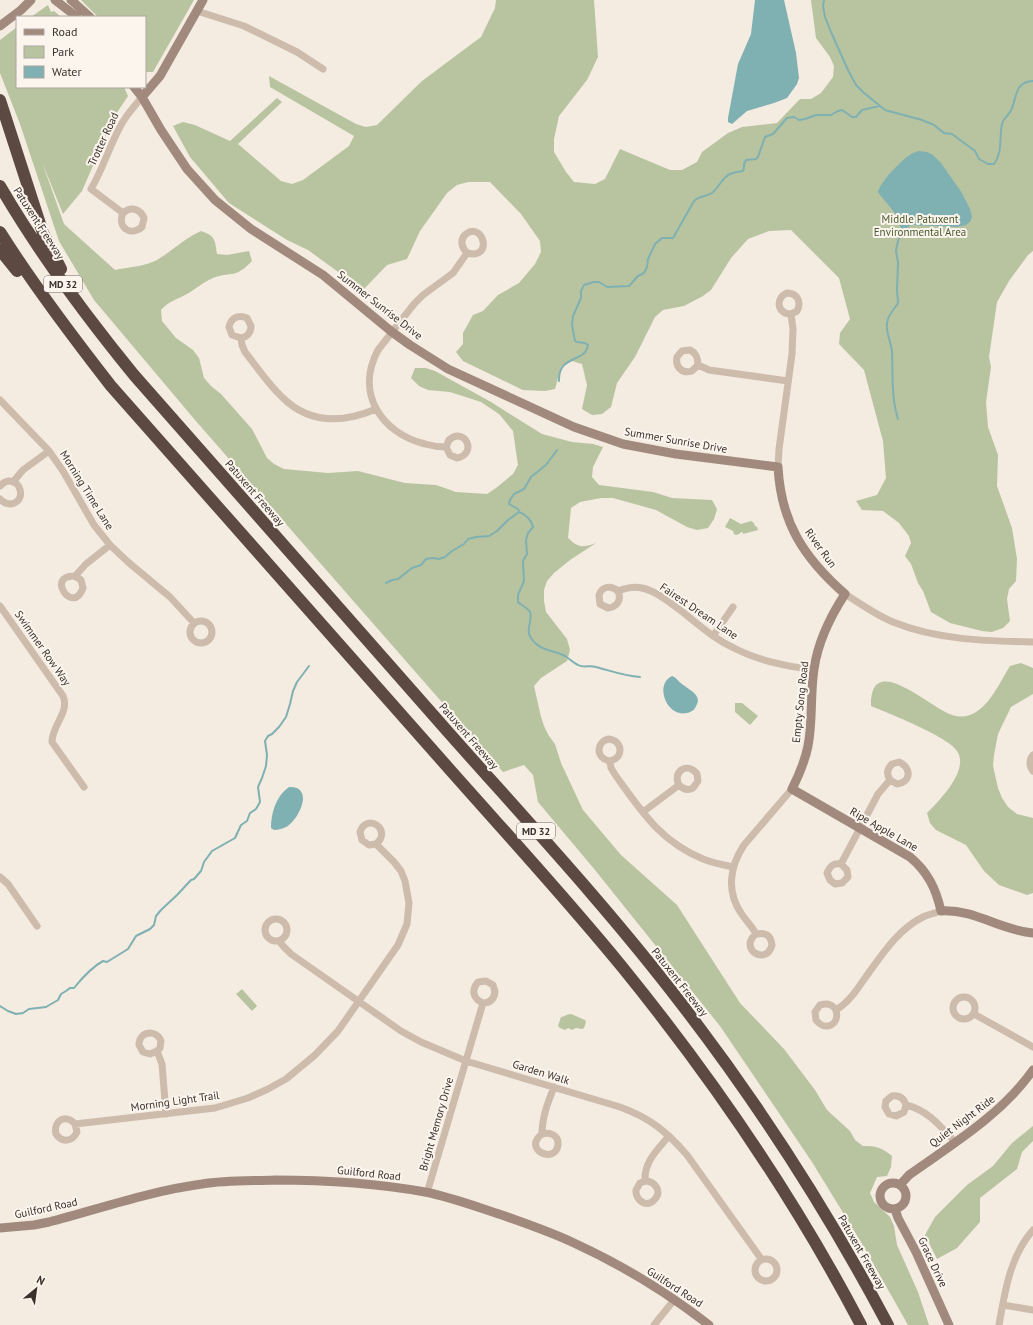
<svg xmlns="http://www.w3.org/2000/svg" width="1033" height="1325" font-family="'PT Sans',sans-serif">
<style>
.green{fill:#b8c4a0}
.water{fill:#7fb0b2}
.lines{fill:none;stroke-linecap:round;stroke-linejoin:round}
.stream{stroke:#7fb0b2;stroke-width:2}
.street{stroke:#cdbbac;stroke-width:7}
.secondary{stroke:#a18a7d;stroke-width:9}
.highway{stroke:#5c4a42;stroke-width:12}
.labels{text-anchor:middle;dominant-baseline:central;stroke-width:4;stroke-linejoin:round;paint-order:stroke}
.shield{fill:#fbf5ee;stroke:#756b66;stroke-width:1}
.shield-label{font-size:10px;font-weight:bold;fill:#3b302b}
.street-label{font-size:11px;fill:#3b302b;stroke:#fbf5ee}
.park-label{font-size:11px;fill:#4a5a2e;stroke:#fbf5ee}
</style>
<rect width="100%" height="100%" fill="#f4ebe1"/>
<path class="green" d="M81 0H194L153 72H145V17H98Z
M496 0H594L598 57 587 80 559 116 554 139V152L566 172 574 182 595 184 605 179 620 149 670 170H682L697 162 702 152 728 133 742 127 777 123 800 99H811L821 93 833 77 834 66 830 57 816 38 811 0H1033V251L1028 255 1009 281 997 302 989 357 991 367 986 402 988 427 998 455 997 486 1012 528 1017 559 1016 581 1009 589 1007 599 1010 621 1003 628 992 632 982 631 950 623 931 612 923 591 918 583 911 564 905 556 911 543 909 536 899 523 883 511 862 510 856 501 877 495 886 478 883 441 864 370 839 344 840 333 850 319 839 278 791 230 769 231 748 239 731 258 711 290 703 296 684 306 663 310 655 317 635 357 617 383 611 407 602 414 592 415 582 409 587 385 582 364 572 361 561 367 555 389 545 391 523 390 463 361 456 352 463 344V333L473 315 483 311 498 295 519 283 535 264 541 252 540 241 521 214 490 182H468L457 185 447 193 420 231 407 259 387 265 363 290 308 250 287 240 229 203 190 157 173 126 183 122 195 125 230 141 277 98 282 102 238 144 281 181 292 184 303 180 349 146 354 136 270 87 269 76 356 124 366 127 377 125 422 81 481 37 495 8Z
M48 5 51 12 54 11 61 17H31Z
M17 27V87H124L128 96 114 117 82 191 63 214 42 162 64 224 115 270C128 267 144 267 157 260 172 251 185 238 201 231 215 236 215 239 217 254L227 255 249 251 252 261C235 279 232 271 213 278 203 282 196 289 187 294 176 300 169 301 161 310L162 321 176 338 193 350 199 358 204 378 211 386 221 394 252 429 267 458 274 464 284 469 328 473 358 471 405 483 436 485 456 492 487 494 496 488 513 474 518 465 513 431 499 414 481 402 450 392 428 390 419 386 411 378 415 368H426L435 371 491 402 542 434 572 442 593 444 603 447 593 467 592 477 599 485 653 492 672 498 712 500 717 509 714 519 708 528 697 530 687 527 656 510 613 498H601L580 502 571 508 568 538C579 548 582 548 596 543L570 560 554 573 547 581 544 590V601L546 612 567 639 570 650 567 661 541 678 534 686 541 717 544 726 549 736 555 744 561 763 583 810 621 855 677 905 740 1003 784 1049 815 1090 827 1110 850 1131 855 1140 863 1146C876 1146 881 1147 892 1156L891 1167 887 1176 877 1177 870 1193 874 1202 890 1217 894 1226 897 1245 918 1292 929 1325H908L861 1242 812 1162 720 1026 595 870 538 802 533 775 524 765 503 772 195 420 94 300 59 241 20 124 0 73V40Z
M730 518 741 524 751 521 754 523 755 526 757 527 758 530 743 534V532L740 533 739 534 736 535 734 534 733 531 725 527Z
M1021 663 1033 668V694L1011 707 998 734 994 755 993 766 998 788 1002 798 1008 807 1017 814 1033 818V893L1027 895 999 885 984 871 966 845 936 830 930 823 927 813C939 801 970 770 957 751 949 737 888 713 871 706 870 649 931 709 952 715 958 717 964 717 970 715 989 708 1000 682 1010 666Z
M735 703H742L758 716 750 725 735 712Z
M242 989 257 1006 252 1011 236 994Z
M571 1014 585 1020 586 1022 584 1028 582 1029 576 1028 572 1030 568 1028 565 1030 560 1028 558 1026 561 1017 565 1016 566 1015Z
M1033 1126V1141L1022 1152 1017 1169 980 1198V1222L957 1248 937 1259 925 1235 935 1217 967 1185 993 1166 1012 1143Z"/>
<path class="water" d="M755 0H784L796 53 799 78 797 84 787 98 774 103 747 111 732 124 728 122V118L738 64 751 34Z
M919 151 927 152 933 155 941 163 962 193 970 209 972 217 970 222 966 225 957 227 911 225 903 231 901 230C899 213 887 205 878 192 880 182 903 158 913 153 915 152 917 152 919 151Z
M672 676C677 678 678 681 682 684 689 690 703 695 696 706 695 709 693 711 690 712 668 721 653 685 672 676Z
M289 787C315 786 299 820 286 827 282 829 278 830 274 830L271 828C271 813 276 796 289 787Z"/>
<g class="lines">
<path class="stream" d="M824 0 823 6 825 17 831 32 848 70 856 85 863 92 885 110 922 120 934 125 944 133 952 134 975 151 979 159 988 164H994C1003 152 999 138 1002 124 1003 118 1010 115 1012 108 1017 96 1015 82 1033 81
M559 381C558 354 586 363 588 345 584 341 580 344 575 341L572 325 573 316 581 298V291L584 285 594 282H599L607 287 629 286 638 276 644 273 647 267 648 259 655 244 662 238H673L694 201C700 195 706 197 712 193 719 187 722 178 730 174 734 172 738 172 743 171L744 168V164L746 160 756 159 758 157 765 137 773 134 787 118 794 117 799 120 805 119 816 115H831L838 111 842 110 852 117H856L862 110 879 106
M898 419C891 397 893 374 892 352 891 341 884 329 888 319 890 313 895 308 898 303L897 290 898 263 896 250 898 241 902 230
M519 512C526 514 532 521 533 527L528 533 526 540 527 554 523 561 524 581 518 595V602C521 605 528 608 530 612 533 620 525 630 531 638 539 651 554 650 565 656 570 659 573 663 578 665 583 668 590 665 596 667 611 671 625 676 640 677
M386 583 392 580 398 579 412 568 421 565 426 559 433 558 439 559 445 557 452 551 464 544 468 539 476 537 489 536 497 531 508 520 519 512 518 509 509 504 510 500 514 494 524 489 531 477 546 465 557 450
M0 1006 8 1011 16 1014 23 1013 29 1009 46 1007 58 1000 61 994 66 991 70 988H74C82 978 92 967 103 961L107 962 128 949 136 936 150 929 154 925 156 916 161 910 177 895 191 880 194 879 201 871 204 862 212 851 235 838 241 825 247 821 250 813 256 809 260 802 258 787 262 778 266 766 267 755 265 741 268 736 272 734 279 727 286 717 290 704 293 691 297 682 309 666"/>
<path class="street" d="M197 11 244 26 297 52 323 69
M123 213C131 206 140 209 144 218L142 227C130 237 117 227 123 213L91 189C103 169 109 147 120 127 125 116 134 107 142 97
M241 338 232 335 229 327C231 318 238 314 247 318L251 326C251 333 247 337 241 338L242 345 245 352C257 367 268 384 282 397 309 424 343 423 376 409
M698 365 692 371C682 374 675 367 677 357L682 351 690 350C696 353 698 357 698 365L709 370 788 381
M0 400 49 451 63 471 94 525 110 545 128 562 170 597 194 623
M446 447 450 455 457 458C478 454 465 426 449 440L446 447C439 447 432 446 425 444 381 433 355 393 378 350L414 304 423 295 453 273 467 253C494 260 483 221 466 234 459 240 462 248 467 253
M778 467 779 449 792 354 793 329 791 314C777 314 775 298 787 293 797 293 802 302 797 311L791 314
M13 482 23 470 49 451
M0 486C16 469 31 500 11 504 6 504 3 502 0 499
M75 576 81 580 83 588C73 616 45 575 75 576L86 564 110 545
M618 591C622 600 617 607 608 608L600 604 599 595C602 586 611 585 618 591 626 588 633 586 642 588 657 591 671 604 684 613 700 626 715 639 734 648 759 661 786 666 814 670
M845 594C861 604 876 615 893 622 937 640 986 641 1033 642
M0 606 63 696C70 712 52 725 52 742L84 787
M190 632a11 11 0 1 1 22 0a11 11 0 1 1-22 0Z
M713 636 733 607
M1033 755C1029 760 1029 766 1033 771
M610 761C596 759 595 742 609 739 623 741 624 758 610 761L611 768 616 776C642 812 660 841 703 859 713 863 723 865 733 867
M643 812 679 785C683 789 688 791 693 788L698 781 697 774C687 761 672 772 679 785
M841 864C833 863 830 866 827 873L830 880 835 884 842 883 848 877 847 870 841 864 878 794 890 780 897 784C911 782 912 768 899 762L892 764C887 769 886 774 890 780
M0 877 8 884 37 926
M265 930a11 11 0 1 1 22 0a11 11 0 1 1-22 0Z
M756 934C738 948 766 967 772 945 771 935 765 932 756 934 752 926 746 921 741 913 726 891 730 866 744 845L792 789
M279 941 284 947 291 954 401 1031 421 1042 466 1061 620 1107C650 1118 666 1131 687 1155L762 1260
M953 1008a11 11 0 1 1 22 0a11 11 0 1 1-22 0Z
M836 1010C832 1004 828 1003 820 1005L815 1012 816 1020C825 1032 840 1025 836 1010 849 1002 856 991 865 978 881 956 898 929 923 917 929 914 935 913 941 911
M974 1014 1033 1047
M157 1051 150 1054 143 1052 139 1045C139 1031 156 1029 161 1041L160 1048 157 1051 162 1064 166 1114
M906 1105C904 1098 899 1095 892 1096L886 1101 885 1107 889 1114 896 1116 904 1112 906 1105C928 1110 941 1127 955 1142
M75 1124 77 1132C72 1142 62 1143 56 1134 53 1121 65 1113 75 1124L215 1108 248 1098 268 1089 286 1079 315 1055 338 1031 398 945 407 924 409 903 405 881 401 871 394 862 376 844C393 830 367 812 360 832L362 840 369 845 376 844
M542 1134C522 1149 555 1165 558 1145 559 1135 550 1132 542 1134 542 1117 548 1102 554 1087
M645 1181C655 1181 663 1192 654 1200 646 1209 635 1199 636 1190L640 1183 645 1181C644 1162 657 1150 669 1136
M427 1193 483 1003C473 999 471 990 478 982L486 981 493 985 495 992C494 999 490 1003 483 1003
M755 1270a11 11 0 1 1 22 0a11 11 0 1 1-22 0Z
M1003 1305 1033 1310
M654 1325 674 1300
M999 1325C1005 1291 1010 1256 1033 1230"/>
<path class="secondary" d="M55 0 77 17
M71 0 90 17
M0 26 21 10 31 0
M134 87 142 97 161 130 187 169 215 200 251 229 323 275 392 332 410 345 448 369 574 427 623 444 676 454 778 467C781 523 804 558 845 594 830 617 818 641 814 669 810 695 813 721 808 746 805 761 799 775 792 789L910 857C928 872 936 889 941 911 975 909 999 930 1033 933
M142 97 160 76 203 0
M880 1196a13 13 0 1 1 26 0a13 13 0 1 1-26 0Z
M900 1185 909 1175C954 1143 1001 1115 1033 1070
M895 1209 898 1218 916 1252 949 1325
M0 1228 34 1225 49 1222C99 1209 150 1191 202 1184 226 1180 251 1181 275 1180 326 1180 375 1183 425 1192 451 1197 477 1207 502 1215 527 1224 551 1232 574 1243 622 1265 668 1293 709 1325"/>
<path class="highway" d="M0 100 43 233 61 269
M0 186C39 253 85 315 134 375 239 495 344 614 449 733 527 821 608 908 680 1002 758 1103 828 1212 888 1325
M0 232C34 286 72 336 111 386 222 512 333 637 444 763 504 831 566 898 623 968 713 1079 795 1199 861 1325
M0 250 17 271"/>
</g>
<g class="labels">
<g class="shield">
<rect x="44" y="276" width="38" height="16" rx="3"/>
<rect x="517" y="823" width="38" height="16" rx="3"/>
</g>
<g class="shield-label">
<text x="63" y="284">MD 32</text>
<text x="536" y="831">MD 32</text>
</g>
<g class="street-label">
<text transform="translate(103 139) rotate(-65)">Trotter Road</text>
<text transform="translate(39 223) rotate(57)">Patuxent Freeway</text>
<text transform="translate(380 305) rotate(38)">Summer Sunrise Drive</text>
<text transform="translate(676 440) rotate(10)">Summer Sunrise Drive</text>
<text transform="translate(87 490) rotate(58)">Morning Time Lane</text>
<text transform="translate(255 493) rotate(49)">Patuxent Freeway</text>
<text transform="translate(821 548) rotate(54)">River Run</text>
<text transform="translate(699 611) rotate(34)">Fairest Dream Lane</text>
<text transform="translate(43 648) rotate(55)">Swimmer Row Way</text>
<text transform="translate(800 702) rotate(-84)">Empty Song Road</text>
<text transform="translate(469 736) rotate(49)">Patuxent Freeway</text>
<text transform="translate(884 829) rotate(30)">Ripe Apple Lane</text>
<text transform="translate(680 982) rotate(52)">Patuxent Freeway</text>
<text transform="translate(541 1072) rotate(17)">Garden Walk</text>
<text transform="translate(175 1101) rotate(-8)">Morning Light Trail</text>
<text transform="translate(962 1121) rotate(-37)">Quiet Night Ride</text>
<text transform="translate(436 1124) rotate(-74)">Bright Memory Drive</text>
<text transform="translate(369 1173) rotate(6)">Guilford Road</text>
<text transform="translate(46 1208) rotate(-12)">Guilford Road</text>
<text transform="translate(862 1252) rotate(60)">Patuxent Freeway</text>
<text transform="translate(933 1262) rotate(65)">Grace Drive</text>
<text transform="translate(675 1287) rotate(33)">Guilford Road</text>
</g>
<g class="park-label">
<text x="920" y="219">Middle Patuxent<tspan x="920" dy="13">Environmental Area</tspan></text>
</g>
</g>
<rect x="16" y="16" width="130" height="72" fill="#fbf5ee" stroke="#aea6a0"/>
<rect x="24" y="29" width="20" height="6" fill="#a18a7d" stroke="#aea6a0"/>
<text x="52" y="36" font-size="12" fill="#3b302b">Road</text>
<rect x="24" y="46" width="20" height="12" fill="#b8c4a0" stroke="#aea6a0"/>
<text x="52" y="56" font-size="12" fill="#3b302b">Park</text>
<rect x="24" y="66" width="20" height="12" fill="#7fb0b2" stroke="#aea6a0"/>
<text x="52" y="76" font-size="12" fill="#3b302b">Water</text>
<g transform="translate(36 1289) rotate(29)" stroke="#fbf5ee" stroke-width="3" paint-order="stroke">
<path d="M0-3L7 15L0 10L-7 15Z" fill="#3b302b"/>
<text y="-6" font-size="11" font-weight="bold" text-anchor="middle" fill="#3b302b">N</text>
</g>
</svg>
